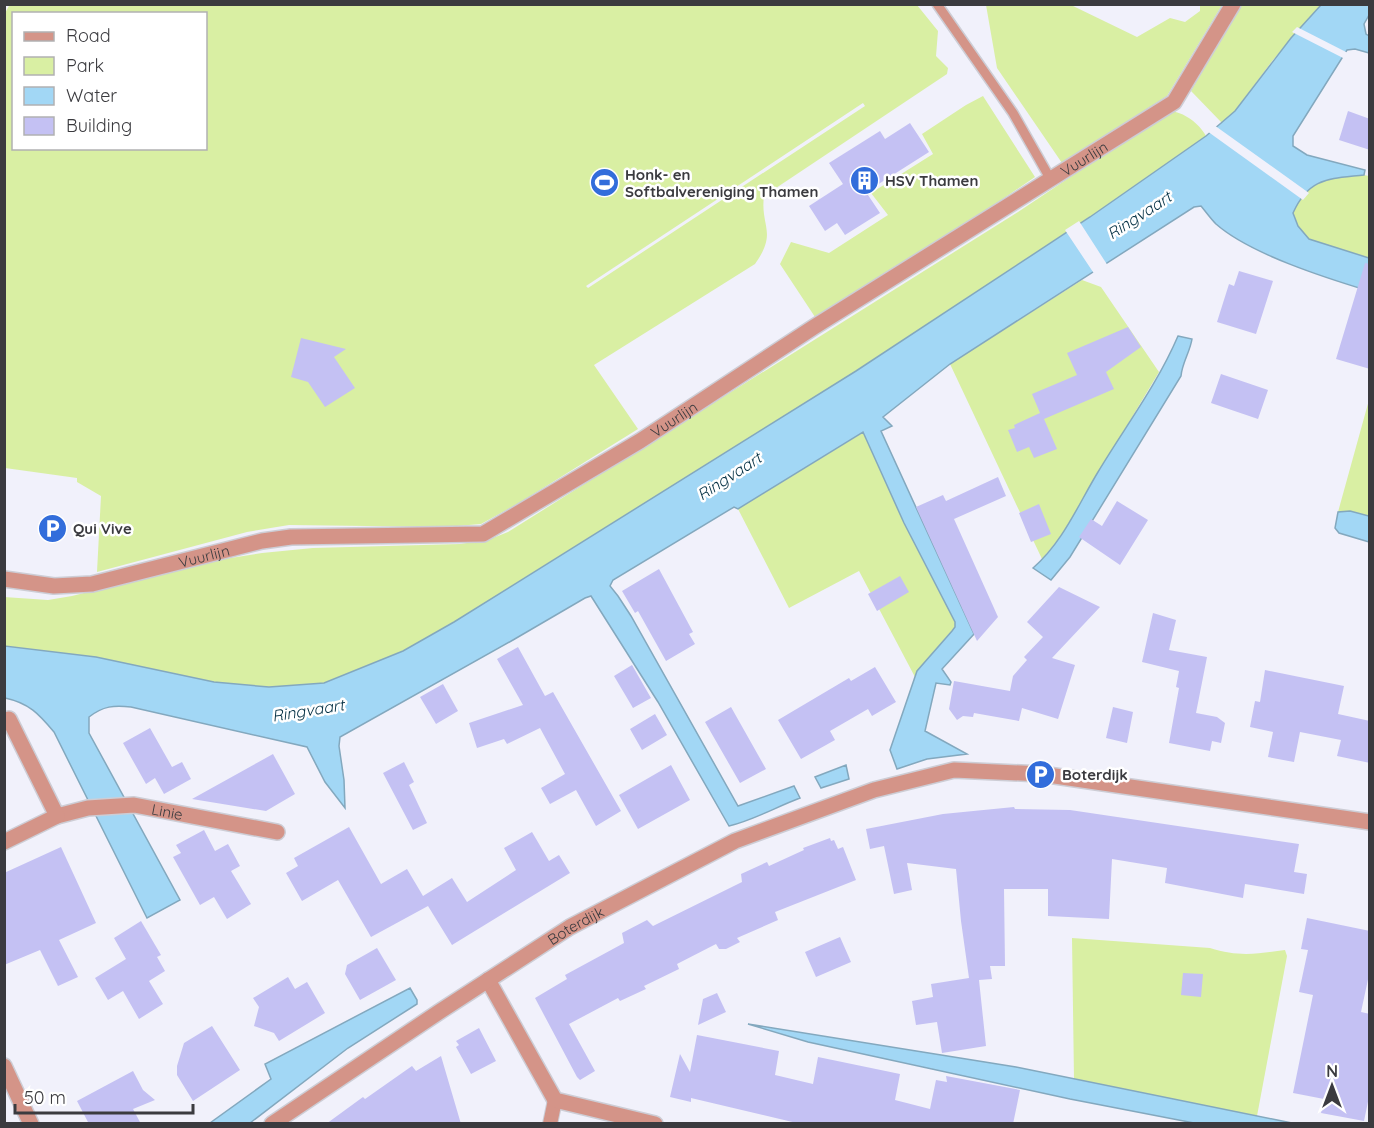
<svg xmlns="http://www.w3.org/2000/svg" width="1374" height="1128" font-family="Quicksand,sans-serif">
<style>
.green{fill:#d9efa3;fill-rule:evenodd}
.water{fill:#a2d7f5;stroke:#83a8be;stroke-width:1.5}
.pier{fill:#f1f1fb}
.building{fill:#c4c1f3}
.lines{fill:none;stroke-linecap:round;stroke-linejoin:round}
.service-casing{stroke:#cdcdd5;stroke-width:12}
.pedestrian-casing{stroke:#cdcdd5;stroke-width:16}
.minor-casing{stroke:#cdcdd5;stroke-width:18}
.tertiary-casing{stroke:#cdcdd5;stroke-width:18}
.service{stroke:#d49488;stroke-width:9}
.pedestrian{stroke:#d49488;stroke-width:14}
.minor{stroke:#d49488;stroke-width:15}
.tertiary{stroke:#d49488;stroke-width:15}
.labels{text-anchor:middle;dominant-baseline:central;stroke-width:5;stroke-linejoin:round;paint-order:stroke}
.street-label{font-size:15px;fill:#3b3b3f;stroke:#fff}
.poi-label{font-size:15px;font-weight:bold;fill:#3b3b3f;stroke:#fff;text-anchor:start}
.water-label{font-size:16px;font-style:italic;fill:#012e42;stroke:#fff}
</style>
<rect width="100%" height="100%" fill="#f1f1fb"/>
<path class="green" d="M10 4 917 5 938 31 936 56 948 68 947 74 764 196C760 226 778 232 755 264L594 365 638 429 519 503 481 524 445 527 289 525 247 532 97 572 101 496 77 482V478L5 468 4 15ZM14 14H206V148H14ZM863 103 865 106 588 288 586 286Z
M986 5H1071L1137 37 1170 18 1185 22 1200 11V5H1222L1167 96 1062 163 997 68Z
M1241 5H1321L1273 60 1235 111 1222 123 1191 91Z
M983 96 1035 177 963 226 815 317 780 264 791 242 829 253 888 215 871 193 933 154 922 134 966 105Z
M1169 111C1184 112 1199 123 1206 136L1090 217 856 371 454 622 403 651 324 683 269 687 214 682 96 657 5 646 4 597 48 600 72 596 212 561 262 553 313 548 460 544 488 540 508 532 1018 212Z
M1364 175 1369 176V258L1309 239 1298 226 1292 213C1309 177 1329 179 1364 175Z
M1082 280 1101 287 1159 372 1061 536 1042 559 950 364Z
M1369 400V516L1350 511 1338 512Z
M864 432 904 523 955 622V627L917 671 915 677 859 571 789 608 738 509Z
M1072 938 1210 948C1238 957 1257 954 1285 950L1287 956 1257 1116 1074 1079Z"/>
<path class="water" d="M1321 5H1369V15L1364 24 1366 34 1369 36V53L1355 49 1347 50 1293 136V146L1307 155 1365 170 1364 175C1329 179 1309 177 1293 213L1298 226 1309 239 1369 258V291C1326 278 1250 254 1216 224 1211 219 1206 212 1201 206L1194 207 950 364 883 417 892 426 881 431 974 634 942 669 951 682 950 685 936 683 925 731 967 754 927 759 897 769 890 750 917 671 952 631 955 627V622L904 523 863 432 738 509 734 507 613 580 610 586 618 596 631 616 738 806 794 786 800 798C776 807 754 820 729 826L658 702 591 596 585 598 513 640 340 737 339 746 344 780 345 808 325 782 307 747 131 707C114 705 103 706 89 717V733L180 900 147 918 54 732C39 714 29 703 5 698V646L96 657 214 682 269 687 324 683 403 651 454 622 856 371 1090 217 1206 136 1235 111 1291 38Z
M1178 336 1192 339C1190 352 1182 363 1181 376L1070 557 1051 580 1033 568C1063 542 1078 505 1098 472 1125 427 1157 385 1178 336Z
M1350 511 1369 516V542L1339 533 1335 528 1338 512Z
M846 765 849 779 821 788 815 777Z
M410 988 417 1000V1004L348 1048 250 1123H210L271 1079 265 1064Z
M748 1024 1016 1067 1292 1123H1194L1070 1099 808 1042Z"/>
<path class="pier" d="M1297 27 1348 53 1345 59 1292 32Z
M1214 125 1309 193 1303 200 1207 131Z
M1079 221 1108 266 1095 275 1065 230Z"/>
<path class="building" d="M1348 111 1370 119V150L1339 140Z
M910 123 929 152 866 192 880 213 845 235 837 223 825 231 809 206 843 184 829 163 880 131 885 139Z
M1365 263 1370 264V369L1336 359Z
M1239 271 1273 281 1256 334 1217 322 1229 284 1234 286Z
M1128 327 1141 347 1106 372 1114 389 1044 419 1057 449 1034 458 1029 447 1017 452 1008 430 1015 428 1014 425 1040 413 1032 394 1077 375 1067 353Z
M301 338 346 349 334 357 355 388 325 407 308 382 291 377Z
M1221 374 1268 390 1258 419 1211 403Z
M998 477 1006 496 954 519 998 617 977 641 916 507 943 495 946 501Z
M1117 501 1148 520 1120 565 1079 537 1091 519 1102 526Z
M1039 504 1051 534 1031 542 1019 513Z
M659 569 693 632 689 634 695 644 666 661 638 611 635 613 622 591Z
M900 576 909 592 877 611 868 594Z
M1059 587 1100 607 1052 658 1075 665 1058 719 1022 708 1019 721 974 713 973 717 963 716 957 720 949 709 954 681 1010 691 1013 676 1027 660 1024 657 1043 637 1027 622Z
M1153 613 1176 620 1169 650 1207 657 1196 713 1217 717 1225 723 1221 743 1212 741 1210 751 1169 743 1179 688 1176 687 1179 671 1142 662Z
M518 647 545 696 553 692 621 811 596 826 576 790 550 804 541 788 565 774 540 728 507 744 504 739 477 748 469 723 523 705 497 659Z
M632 665 651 698 633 708 614 676Z
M875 667 896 702 872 716 868 709 830 731 835 740 801 759 778 720 849 678 851 681Z
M1265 670 1344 686 1338 714 1370 721V763L1337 756 1341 740 1300 732 1294 762 1268 757 1273 732 1250 727 1255 701 1260 702Z
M443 684 458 711 436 724 420 697Z
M731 707 766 769 740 783 705 722Z
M1113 707 1133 712 1127 743 1106 738Z
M655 714 667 735 642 750 630 729Z
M150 728 172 767 182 762 191 779 164 794 155 778 146 784 123 743Z
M273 754 295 794 266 811 192 799Z
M404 762 414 782 409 785 427 823 413 830 383 773Z
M671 765 690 800 638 829 619 795Z
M1014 807 1015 809 1070 810 1299 844 1294 872 1307 874 1304 894 1245 884 1243 898 1165 883 1167 868 1112 859 1109 919 1048 916V889H1004L1005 966H990L992 979 979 980 986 1046 942 1053 937 1022 916 1025 912 1001 933 997 931 984 969 978 961 921 956 869 907 863 912 890 894 894 884 846 870 849 866 829 943 814Z
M349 827 381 884 407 869 423 896 452 878 467 902 516 870 504 848 532 832 549 861 559 855 570 873 452 945 428 906 371 937 338 880 302 901 286 873 298 866 294 858Z
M204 830 215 851 228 844 240 866 231 871 251 904 227 919 214 897 200 905 173 857 181 853 176 845Z
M830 838 831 841 834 840 838 849 843 847 856 880 775 912 778 920 737 938 740 942 726 949H719L716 944 677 964 679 969 644 986 646 989 620 1001 618 998 569 1024 595 1071 580 1080 577 1077 535 998 567 979 565 975 624 943 622 933 647 920 653 926 742 882 741 874 767 862 769 866 804 850 803 848Z
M61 847 96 923 59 940 78 977 58 986 40 950 4 965V873Z
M1307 918 1370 931V970L1361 1012 1370 1014V1092L1364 1121 1321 1113 1324 1099 1293 1093 1313 995 1299 992 1308 950 1301 949Z
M141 921 161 955 157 957 165 971 149 981 163 1004 139 1019 123 991 108 1000 95 978 126 959 114 938Z
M840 937 851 962 816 977 805 952Z
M377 948 396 980 360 1000 345 974 347 965Z
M1183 973 1203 974 1201 997 1181 995Z
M288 977 295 989 307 982 325 1013 279 1041 274 1033 254 1026 259 1007 253 998Z
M717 993 726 1012 698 1025 703 999Z
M212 1026 240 1070 193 1101 177 1075V1066L184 1043Z
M479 1028 496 1061 471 1074 456 1047 459 1045 456 1041Z
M697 1035 779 1051 775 1075 813 1084 818 1057 900 1074 895 1100 930 1109 936 1080 947 1082 946 1076 1020 1090 1013 1124H801L691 1098V1102L670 1097 680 1054 690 1072Z
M441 1056 461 1124H326L363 1097 365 1099 412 1066 416 1071Z
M133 1071 143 1090 155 1100 133 1109 141 1124H89L77 1101Z"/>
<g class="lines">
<defs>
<path id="service" d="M937 4 1013 113 1051 180"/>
<path id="pedestrian" d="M550 1124 555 1100"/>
<g id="minor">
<path id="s1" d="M4 579 54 586 92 584 262 541 291 537 483 534 640 441 814 327 1174 102 1233 4"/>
<path id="s2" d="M57 816 88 808 134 805 277 832"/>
<path d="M4 842 57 816 9 719"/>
<path d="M488 980 555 1100 655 1124"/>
<path d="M4 1066 31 1124"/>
</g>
<g id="tertiary">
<path id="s3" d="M272 1124 439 1012 570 927 735 841 874 790 954 770 1041 774 1370 822"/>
</g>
</defs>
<use href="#service" class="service-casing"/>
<use href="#pedestrian" class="pedestrian-casing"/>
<use href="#minor" class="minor-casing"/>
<use href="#tertiary" class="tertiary-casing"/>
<use href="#service" class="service"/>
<use href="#pedestrian" class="pedestrian"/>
<use href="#minor" class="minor"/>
<use href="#tertiary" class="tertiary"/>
</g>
<defs>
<symbol id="building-disc" viewBox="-11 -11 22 22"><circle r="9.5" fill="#326ddb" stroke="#fff"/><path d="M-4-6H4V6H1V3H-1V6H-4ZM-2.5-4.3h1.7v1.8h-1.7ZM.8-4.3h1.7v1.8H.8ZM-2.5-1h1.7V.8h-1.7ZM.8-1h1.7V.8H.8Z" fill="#fff"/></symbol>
<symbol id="stadium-disc" viewBox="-11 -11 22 22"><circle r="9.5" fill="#326ddb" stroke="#fff"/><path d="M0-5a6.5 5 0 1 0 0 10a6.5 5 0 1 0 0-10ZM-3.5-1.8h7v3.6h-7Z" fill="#fff"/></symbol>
<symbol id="parking-disc" viewBox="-11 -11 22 22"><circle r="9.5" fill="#326ddb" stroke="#fff"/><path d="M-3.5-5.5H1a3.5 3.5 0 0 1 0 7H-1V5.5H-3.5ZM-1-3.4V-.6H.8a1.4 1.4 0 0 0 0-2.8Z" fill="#fff"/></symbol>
</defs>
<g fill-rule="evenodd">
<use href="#building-disc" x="848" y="164" width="33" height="33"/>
<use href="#stadium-disc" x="588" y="166" width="33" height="33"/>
<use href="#parking-disc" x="36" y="512" width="33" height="33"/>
<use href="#parking-disc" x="1024" y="758" width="33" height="33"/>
</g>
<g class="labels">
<g class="street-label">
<text stroke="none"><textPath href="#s1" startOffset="1194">Vuurlijn</textPath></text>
<text stroke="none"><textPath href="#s1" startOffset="708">Vuurlijn</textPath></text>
<text stroke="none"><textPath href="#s1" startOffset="204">Vuurlijn</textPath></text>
<text stroke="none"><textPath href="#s2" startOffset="112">Linie</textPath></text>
<text stroke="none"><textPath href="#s3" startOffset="363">Boterdijk</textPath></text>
</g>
<g class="poi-label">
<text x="625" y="174">Honk- en<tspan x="625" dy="17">Softbalvereniging Thamen</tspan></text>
<text x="885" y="180">HSV Thamen</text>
<text x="73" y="528">Qui Vive</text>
<text x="1062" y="774">Boterdijk</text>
</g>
<g class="water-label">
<text transform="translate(1139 215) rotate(-33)">Ringvaart</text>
<text transform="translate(729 476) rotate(-33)">Ringvaart</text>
<text transform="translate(308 710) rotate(-9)">Ringvaart</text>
</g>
</g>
<rect width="1374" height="1128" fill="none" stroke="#3b3b3f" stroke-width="12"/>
<rect x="12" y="12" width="195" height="138" fill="#ffffff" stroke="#b1b1b2" stroke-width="1.5"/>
<rect x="24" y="32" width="30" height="9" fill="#d49488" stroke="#b1b1b2" stroke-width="1.5"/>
<text x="66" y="42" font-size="18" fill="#3b3b3f">Road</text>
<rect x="24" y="57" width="30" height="18" fill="#d9efa3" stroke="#b1b1b2" stroke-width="1.5"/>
<text x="66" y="72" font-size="18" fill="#3b3b3f">Park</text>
<rect x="24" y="87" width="30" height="18" fill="#a2d7f5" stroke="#b1b1b2" stroke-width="1.5"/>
<text x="66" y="102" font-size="18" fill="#3b3b3f">Water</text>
<rect x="24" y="117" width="30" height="18" fill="#c4c1f3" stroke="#b1b1b2" stroke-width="1.5"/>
<text x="66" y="132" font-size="18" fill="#3b3b3f">Building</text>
<g transform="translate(1332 1086)" stroke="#ffffff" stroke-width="4.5" paint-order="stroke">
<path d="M0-4.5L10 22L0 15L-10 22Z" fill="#3b3b3f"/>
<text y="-9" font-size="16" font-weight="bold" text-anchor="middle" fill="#3b3b3f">N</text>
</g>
<path d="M15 1104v9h178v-9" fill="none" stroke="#3b3b3f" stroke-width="3"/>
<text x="24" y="1104" font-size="18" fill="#3b3b3f" stroke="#ffffff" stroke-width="4.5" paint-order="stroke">50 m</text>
</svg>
